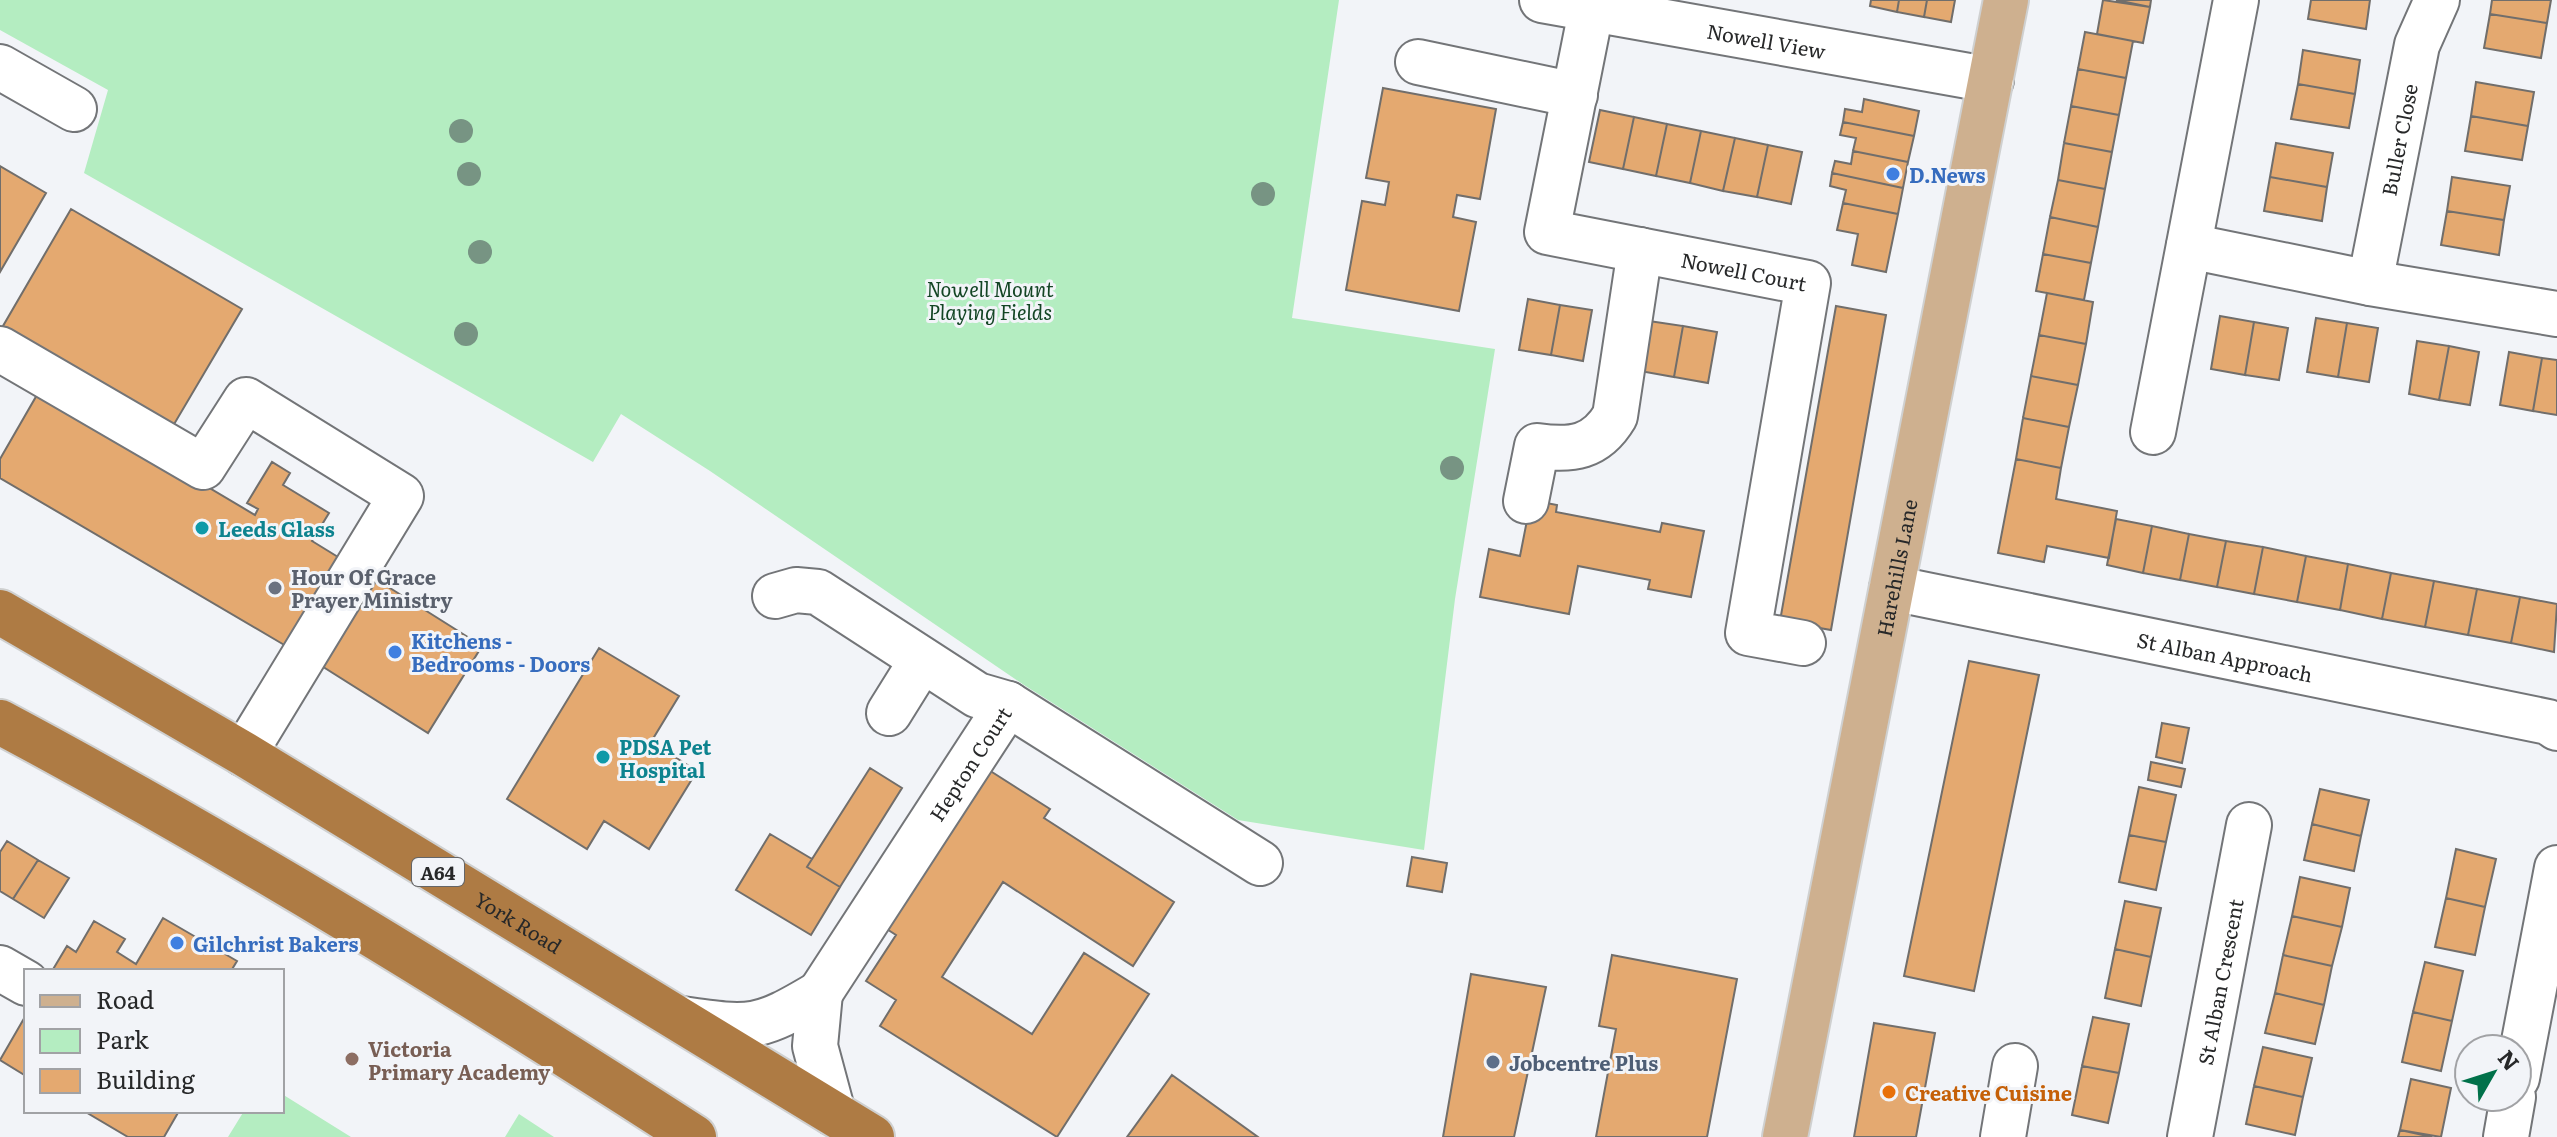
<svg xmlns="http://www.w3.org/2000/svg" width="2557" height="1137" font-family="Literata,serif">
<style>
.green{fill:#b4edc1}
.building{fill:#e4a970;stroke:#716e6b;stroke-width:2}
.lines{fill:none;stroke-linecap:round;stroke-linejoin:round}
.minor-casing{stroke:#737578;stroke-width:48}
.major-casing{stroke:#cfd0d0;stroke-width:48}
.highway-casing{stroke:#cfd0d0;stroke-width:48}
.minor{stroke:#fff;stroke-width:44}
.major{stroke:#ceb08f;stroke-width:44}
.highway{stroke:#ae7b44;stroke-width:44}
.tree{fill:#779483}
.shop-dot{fill:#3f7fe0;stroke:#f2f4f8;stroke-width:3}
.culture-dot{fill:#0f9aa8;stroke:#f2f4f8;stroke-width:3}
.worship-dot{fill:#6b7280;stroke:#f2f4f8;stroke-width:3}
.education-dot{fill:#8d6e63;stroke:#f2f4f8;stroke-width:3}
.service-dot{fill:#5c6f8a;stroke:#f2f4f8;stroke-width:3}
.food-dot{fill:#e8710a;stroke:#f2f4f8;stroke-width:3}
.labels{text-anchor:middle;dominant-baseline:central;stroke-width:6;stroke-linejoin:round;paint-order:stroke}
.shield{fill:#f2f4f8;stroke:#646567;stroke-width:2}
.shield-label{font-size:18px;font-weight:bold;fill:#272829}
.street-label{font-size:20px;fill:#272829;stroke:#f2f4f8}
.shop-label{font-size:20px;font-weight:bold;fill:#366cbe;stroke:#f2f4f8;text-anchor:start}
.park-label{font-size:20px;font-style:italic;fill:#134524;stroke:#f2f4f8}
.culture-label{font-size:20px;font-weight:bold;fill:#0d838f;stroke:#f2f4f8;text-anchor:start}
.worship-label{font-size:20px;font-weight:bold;fill:#5b616d;stroke:#f2f4f8;text-anchor:start}
.education-label{font-size:20px;font-weight:bold;fill:#785e54;stroke:#f2f4f8;text-anchor:start}
.service-label{font-size:20px;font-weight:bold;fill:#4e5e75;stroke:#f2f4f8;text-anchor:start}
.food-label{font-size:20px;font-weight:bold;fill:#c56008;stroke:#f2f4f8;text-anchor:start}
</style>
<rect width="100%" height="100%" fill="#f2f4f8"/>
<path class="green" d="M0 0H1339L1292 318 1495 349 1455 599 1424 850 1238 820 1024 685 710 471 621 414 593 462 84 173 108 90 0 30Z
M282 1094 351 1137H228L244 1111H282Z
M519 1114 554 1137H505Z"/>
<path class="building" d="M1871 0H1899L1897 12 1870 6Z
M1899 0H1927L1924 17 1897 12Z
M1927 0H1955L1951 22 1924 17Z
M2103 0 2150 7 2143 43 2097 34Z
M2116 0H2151L2150 7Z
M2311 0H2370L2366 29 2308 19Z
M2492 0H2551L2547 23 2490 14Z
M2490 14 2547 23 2541 58 2484 48Z
M2085 32 2133 41 2126 78 2078 69Z
M2303 50 2360 60 2355 94 2298 84Z
M2078 69 2126 78 2119 115 2071 106Z
M2476 82 2534 92 2528 126 2471 116Z
M2298 84 2355 94 2349 128 2291 119Z
M1383 88 1496 109 1480 199 1457 195 1453 217 1476 222 1459 311 1346 290 1362 201 1385 205 1389 182 1366 178Z
M1864 99 1919 111 1914 136 1843 122 1845 109 1862 112Z
M2071 106 2119 115 2112 152 2064 143Z
M1600 110 1634 117 1623 169 1589 162Z
M2471 116 2528 126 2522 160 2465 151Z
M1634 117 1667 124 1656 176 1623 169Z
M1843 122 1914 136 1908 162 1853 151 1856 138 1840 135Z
M1667 124 1701 131 1690 183 1656 176Z
M1701 131 1735 138 1723 191 1690 183Z
M1735 138 1768 145 1757 197 1723 191Z
M2064 143 2112 152 2105 189 2058 180Z
M2276 143 2333 153 2327 187 2270 177Z
M1768 145 1802 152 1791 204 1757 197Z
M1853 151 1908 162 1903 188 1832 173 1835 161 1851 164Z
M0 166 46 193 0 272Z
M1832 173 1903 188 1898 214 1843 203 1846 190 1830 186Z
M2270 177 2327 187 2322 221 2264 211Z
M2452 177 2510 186 2504 220 2447 211Z
M2058 180 2105 189 2098 227 2050 217Z
M1843 203 1898 214 1886 272 1852 265 1858 234 1837 230Z
M71 209 242 309 173 426 3 326Z
M2447 211 2504 220 2499 255 2441 245Z
M2050 217 2098 227 2091 263 2043 254Z
M2043 254 2091 263 2084 300 2036 291Z
M2047 293 2093 302 2086 344 2039 335Z
M1528 299 1560 305 1551 355 1519 350Z
M1560 305 1592 310 1583 361 1551 355Z
M1836 306 1886 315 1831 630 1780 621Z
M2220 316 2254 322 2245 375 2211 369Z
M2316 318 2347 323 2338 377 2307 372Z
M1649 321 1683 326 1674 377 1640 371Z
M2254 322 2288 328 2279 380 2245 375Z
M2347 323 2378 328 2369 382 2338 377Z
M1683 326 1717 332 1708 383 1674 377Z
M2039 335 2086 344 2078 385 2031 376Z
M2417 341 2449 346 2439 400 2409 394Z
M2449 346 2479 352 2470 405 2439 400Z
M2509 352 2542 358 2533 411 2500 405Z
M2542 358 2557 360V415L2533 411Z
M2031 376 2078 385 2069 427 2023 418Z
M41 388 255 515 258 509 247 503 272 462 290 473 283 485 329 513 312 541 338 557 286 646 0 478V459Z
M2023 418 2069 427 2061 468 2016 459Z
M2016 459 2061 468 2056 499 2117 511 2109 558 2047 546 2044 562 1998 553Z
M1531 500 1557 505 1556 512 1660 532 1662 523 1704 531 1691 597 1648 589 1650 580 1578 566 1569 614 1480 597 1489 549 1520 556Z
M2116 519 2152 526 2143 573 2107 565Z
M2152 526 2189 534 2180 580 2143 573Z
M2189 534 2226 541 2217 587 2180 580Z
M2226 541 2263 547 2254 594 2217 587Z
M2263 547 2306 556 2297 602 2254 594Z
M2306 556 2348 564 2340 610 2297 602Z
M2348 564 2391 573 2382 619 2340 610Z
M363 571 482 646 428 733 309 658Z
M2391 573 2434 581 2425 627 2382 619Z
M2434 581 2477 589 2468 635 2425 627Z
M2477 589 2520 597 2511 643 2468 635Z
M2520 597 2557 604 2554 652 2511 643Z
M599 648 679 696 651 742 697 771 649 849 604 821 587 849 507 799Z
M1969 661 2039 675 1974 991 1904 976Z
M2162 723 2189 728 2182 763 2156 757Z
M2151 762 2185 769 2181 787 2148 780Z
M981 765 1050 809 1044 818 1174 902 1133 966 1003 882 942 977 1032 1034 1084 953 1149 994 1057 1137 880 1026 896 1000 866 981 896 935 879 924Z
M870 768 902 788 840 887 807 867Z
M2139 787 2176 795 2166 842 2129 835Z
M2320 789 2369 800 2361 836 2312 824Z
M2312 824 2361 836 2354 871 2304 860Z
M770 834 812 859 807 867 840 887 811 935 736 890Z
M2129 835 2166 842 2156 890 2119 882Z
M7 841 38 860 13 899 0 891V852Z
M2456 849 2496 859 2485 907 2446 898Z
M1412 857 1447 863 1442 892 1407 886Z
M38 860 69 878 44 918 13 899Z
M2300 877 2350 888 2342 927 2292 916Z
M2446 898 2485 907 2475 955 2435 947Z
M2125 901 2161 908 2151 957 2115 949Z
M2292 916 2342 927 2332 966 2283 955Z
M163 918 237 961 231 971H52L67 946 76 952 94 921 125 939 117 952 136 964Z
M2115 949 2151 957 2141 1006 2105 998Z
M1612 955 1737 979 1707 1137H1596L1616 1029 1599 1026Z
M2283 955 2332 966 2324 1005 2275 993Z
M2425 962 2463 971 2452 1021 2413 1012Z
M1471 974 1546 987 1514 1137H1443Z
M2275 993 2324 1005 2315 1044 2265 1033Z
M2413 1012 2452 1021 2441 1071 2402 1062Z
M26 1015V1076L0 1060Z
M2093 1017 2129 1024 2119 1073 2082 1066Z
M1874 1023 1935 1033 1916 1137H1854Z
M2263 1047 2312 1058 2303 1097 2254 1086Z
M2082 1066 2119 1073 2108 1123 2072 1115Z
M1172 1075 1258 1137H1127Z
M2411 1079 2451 1088 2441 1137 2400 1130Z
M2254 1086 2303 1097 2295 1135 2246 1124Z
M84 1111H179L164 1137H128Z
M2400 1130 2432 1137H2398Z"/>
<g class="lines">
<defs>
<g id="minor">
<path id="s1" d="M1542 0 1991 80"/>
<path id="s2" d="M1591 11 1547 232 1808 283 1748 633 1803 643"/>
<path d="M1418 62 1575 95"/>
<path d="M0 67 74 109"/>
<path d="M2189 246 2370 283 2557 314"/>
<path id="s3" d="M2370 283 2417 45 2437 0"/>
<path d="M0 349 203 467 246 400 401 496 244 754"/>
<path d="M2153 432 2236 0"/>
<path d="M1526 501 1537 446C1572 451 1596 448 1615 416L1640 250"/>
<path id="s4" d="M1892 588 2548 722 2557 728"/>
<path d="M775 596 796 590 818 592 977 695 1008 704"/>
<path d="M889 713 922 660"/>
<path d="M0 968 26 983"/>
<path id="s5" d="M820 993 1008 704 1260 863"/>
<path d="M681 1019C752 1029 758 1030 820 993L815 1046 833 1113"/>
<path d="M2517 1078 2557 868"/>
<path d="M2003 1137 2015 1066"/>
<path id="s6" d="M2190 1137 2249 825"/>
<path d="M2506 1137 2513 1097"/>
</g>
<g id="major">
<path id="s7" d="M1785 1137 2006 0"/>
</g>
<g id="highway">
<path id="s8" d="M0 612 244 754 872 1137"/>
<path d="M0 722C238 849 467 991 694 1137"/>
</g>
</defs>
<use href="#minor" class="minor-casing"/>
<use href="#major" class="major-casing"/>
<use href="#highway" class="highway-casing"/>
<use href="#minor" class="minor"/>
<use href="#major" class="major"/>
<use href="#highway" class="highway"/>
</g>
<g class="tree">
<circle cx="461" cy="131" r="12"/>
<circle cx="469" cy="174" r="12"/>
<circle cx="1263" cy="194" r="12"/>
<circle cx="480" cy="252" r="12"/>
<circle cx="466" cy="334" r="12"/>
<circle cx="1452" cy="468" r="12"/>
</g>
<g class="shop-dot">
<circle cx="1893" cy="174" r="8"/>
<circle cx="395" cy="652" r="8"/>
<circle cx="177" cy="943" r="8"/>
</g>
<g class="culture-dot">
<circle cx="202" cy="528" r="8"/>
<circle cx="603" cy="757" r="8"/>
</g>
<circle class="worship-dot" cx="275" cy="588" r="8"/>
<circle class="education-dot" cx="352" cy="1059" r="8"/>
<circle class="service-dot" cx="1493" cy="1062" r="8"/>
<circle class="food-dot" cx="1889" cy="1092" r="8"/>
<g class="labels">
<rect class="shield" x="412" y="858" width="52" height="28" rx="6"/>
<g class="shield-label">
<text x="438" y="872">A64</text>
</g>
<g class="street-label">
<text stroke="none"><textPath href="#s1" startOffset="228">Nowell View</textPath></text>
<text stroke="none"><textPath href="#s3" startOffset="146">Buller Close</textPath></text>
<text stroke="none"><textPath href="#s2" startOffset="426">Nowell Court</textPath></text>
<text stroke="none"><textPath href="#s7" startOffset="580">Harehills Lane</textPath></text>
<text stroke="none"><textPath href="#s4" startOffset="340">St Alban Approach</textPath></text>
<text stroke="none"><textPath href="#s5" startOffset="274">Hepton Court</textPath></text>
<text stroke="none"><textPath href="#s8" startOffset="604">York Road</textPath></text>
<text stroke="none"><textPath href="#s6" startOffset="158">St Alban Crescent</textPath></text>
</g>
<g class="shop-label">
<text x="1909" y="174">D.News</text>
<text x="411" y="640">Kitchens -<tspan x="411" dy="23">Bedrooms - Doors</tspan></text>
<text x="193" y="943">Gilchrist Bakers</text>
</g>
<g class="park-label">
<text x="990" y="288">Nowell Mount<tspan x="990" dy="23">Playing Fields</tspan></text>
</g>
<g class="culture-label">
<text x="218" y="528">Leeds Glass</text>
<text x="619" y="746">PDSA Pet<tspan x="619" dy="23">Hospital</tspan></text>
</g>
<g class="worship-label">
<text x="291" y="576">Hour Of Grace<tspan x="291" dy="23">Prayer Ministry</tspan></text>
</g>
<g class="education-label">
<text x="368" y="1048">Victoria<tspan x="368" dy="23">Primary Academy</tspan></text>
</g>
<g class="service-label">
<text x="1509" y="1062">Jobcentre Plus</text>
</g>
<g class="food-label">
<text x="1905" y="1092">Creative Cuisine</text>
</g>
</g>
<rect x="24" y="969" width="260" height="144" fill="#f2f4f8" stroke="#a1a2a5" stroke-width="2"/>
<rect x="40" y="995" width="40" height="12" fill="#ceb08f" stroke="#a1a2a5" stroke-width="2"/>
<text x="96" y="1009" font-size="24" fill="#272829">Road</text>
<rect x="40" y="1029" width="40" height="24" fill="#b4edc1" stroke="#a1a2a5" stroke-width="2"/>
<text x="96" y="1049" font-size="24" fill="#272829">Park</text>
<rect x="40" y="1069" width="40" height="24" fill="#e4a970" stroke="#a1a2a5" stroke-width="2"/>
<text x="96" y="1089" font-size="24" fill="#272829">Building</text>
<g transform="translate(2493 1073) rotate(51)"><circle r="38" fill="#f2f4f8" stroke="#a1a2a5" stroke-width="2"/>
<path d="M0-6L14 30L0 20L-14 30Z" fill="#01714a"/>
<text y="-12" font-size="22" font-weight="bold" text-anchor="middle" fill="#272829">N</text>
</g>
</svg>
